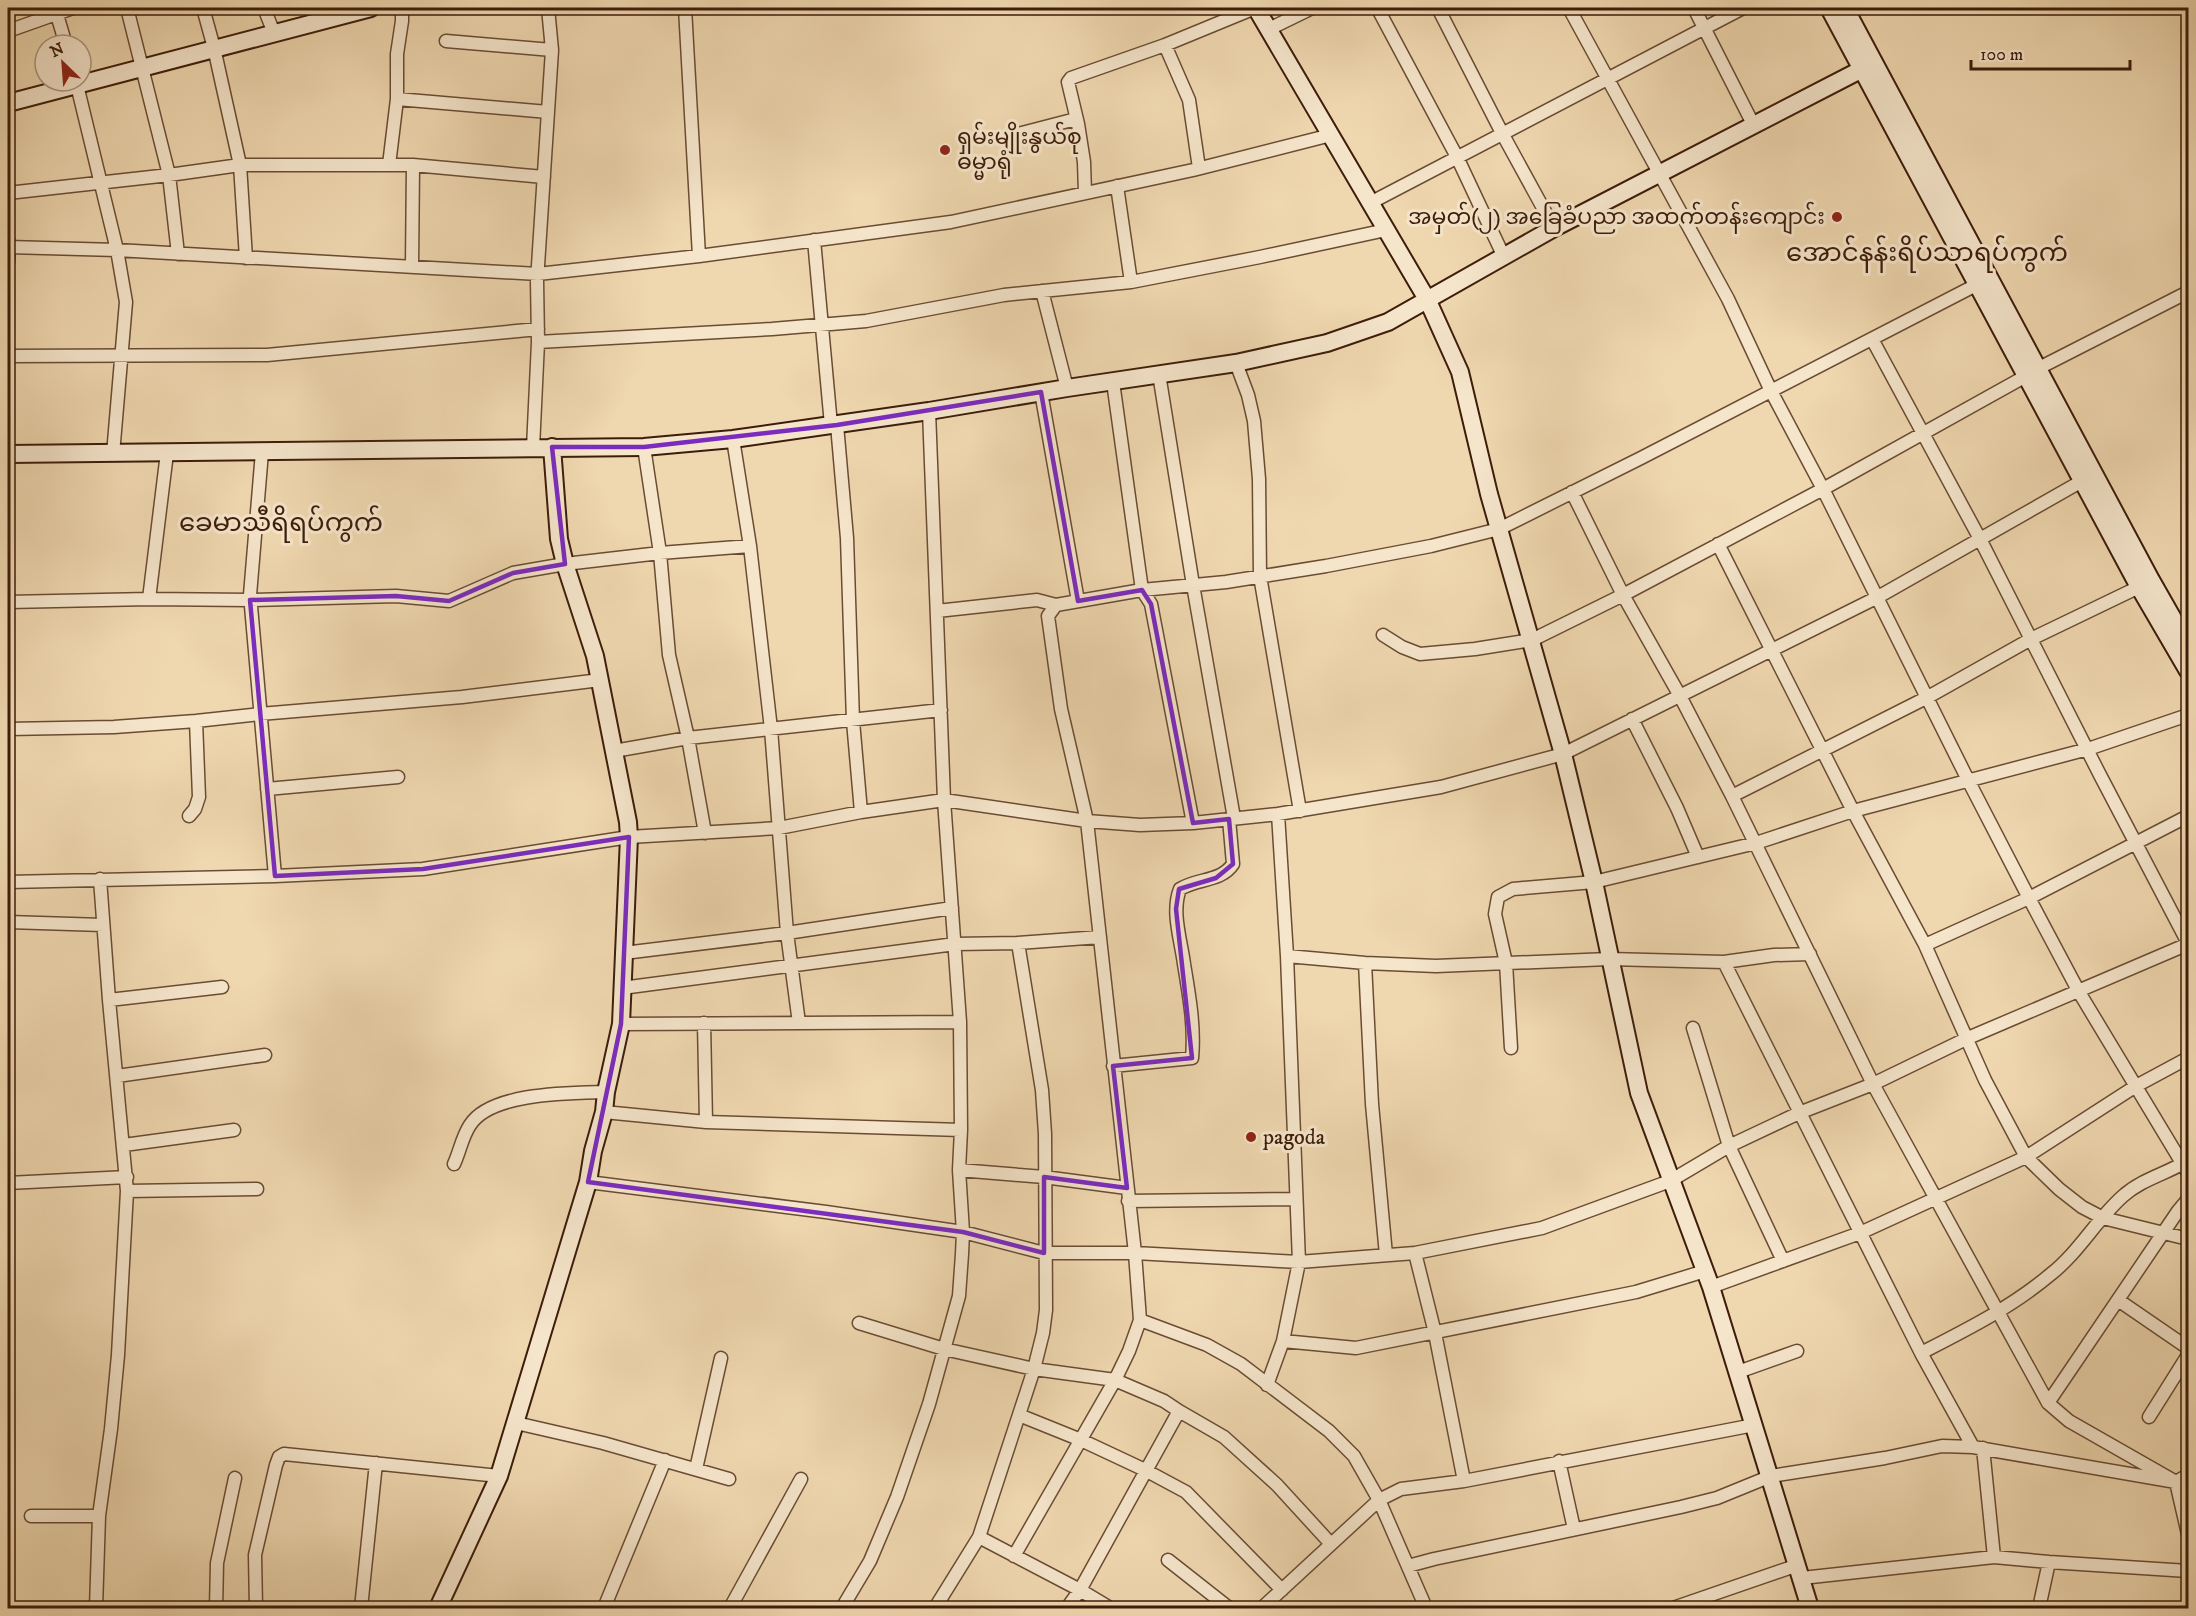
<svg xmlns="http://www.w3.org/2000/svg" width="2196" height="1616" font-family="'IM FELL DW Pica','Noto Sans Myanmar',serif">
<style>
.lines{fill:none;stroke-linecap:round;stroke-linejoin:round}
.street-casing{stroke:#6a4c33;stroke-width:15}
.secondary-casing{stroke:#3d1d0a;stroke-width:20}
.street{stroke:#f5e5cb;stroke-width:12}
.secondary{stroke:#f5e5cb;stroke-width:16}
.marked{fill:none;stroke:#7b2cbf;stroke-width:4.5;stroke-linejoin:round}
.poi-dot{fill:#8f2418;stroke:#f5e5cb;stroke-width:2}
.labels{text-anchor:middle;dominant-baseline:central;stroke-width:6;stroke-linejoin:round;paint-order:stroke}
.poi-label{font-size:22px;fill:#3d1d0a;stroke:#f5e5cb;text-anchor:start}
.quarter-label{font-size:26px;fill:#3d1d0a;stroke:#f5e5cb}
</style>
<rect width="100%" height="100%" fill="#efd7af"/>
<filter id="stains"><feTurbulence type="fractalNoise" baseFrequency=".00333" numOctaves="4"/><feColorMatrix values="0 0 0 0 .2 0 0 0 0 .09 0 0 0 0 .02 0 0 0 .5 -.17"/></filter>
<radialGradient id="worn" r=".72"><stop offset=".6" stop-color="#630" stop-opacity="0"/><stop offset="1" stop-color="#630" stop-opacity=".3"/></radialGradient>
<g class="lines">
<defs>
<path id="street" d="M55 8 66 45
M127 8 169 175 178 254
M203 8 214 48 240 165 246 258
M264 8 274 33
M685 8 699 256
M1438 8 1502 133 1554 228
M1569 8 1728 299 1771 391 1823 489 1968 780 2029 898 2079 992 2188 1173
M1694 8 1753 124
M1379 11 1457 157 1504 257
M1269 29 1312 8
M8 31 73 8
M446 41 552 50
M1165 45 1255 8
M76 81 117 250 126 302 113 454
M397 99 548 112
M1078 124 1068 82 1071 78 1165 45 1189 100 1199 168
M1018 134 1072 120 1078 124 1084 162 1085 193
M389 165 397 99V54L402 21V8
M1117 186 1131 282
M8 193 169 175 240 165H413L544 177
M1370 203 1743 8
M8 239 9 247 8 262
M814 240 831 425
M8 247 117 250 538 274 699 256 951 222 1193 170 1331 135
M412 267 413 165
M1042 291 1067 388
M1872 339 1980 539 2100 775 2188 943
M538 342 772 329 866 321 1004 295 1131 282 1260 257 1386 230
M8 356 267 355 538 329
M1236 363 1248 395 1254 421 1259 479 1260 576 1300 811
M2037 369 2188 292
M1159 374 1193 585 1234 818
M1113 382 1142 590 1151 604 1193 823
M1041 392 1078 601
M837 425 847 538 853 721 861 812
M733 439 750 546 771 729 787 933 799 1023
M644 447 660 553 669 655 688 738 705 833
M533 448 538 342 537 281 552 50 548 8
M262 452 250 595 275 876
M1572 492 1623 595 1680 696 1732 796 1873 1084 2048 1403 2069 1421 2176 1482 2188 1534
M1718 544 1853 811 1925 945 1985 1080 2026 1157 2059 1189 2082 1207 2103 1218 2188 1239
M149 599 167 453
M8 602 149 599 250 600 396 596 449 601 513 573 565 564 660 553 750 546
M937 611 1037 600 1056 605
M1383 635 1402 647 1420 654 1475 649 1532 640 1623 595 1823 489 2026 376
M1632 719 1677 808 1698 857
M8 729 114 727 196 721 260 714 462 697 600 680
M614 751 688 738 941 710
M267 789 398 777
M1732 796 1928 697 2031 639 2139 587
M189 816 195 809 199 797 196 721
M8 882 275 876 423 869 629 837 779 828 861 812 944 800 1087 821 1140 825 1193 823 1278 814 1441 787 1563 754 1878 597 2082 481
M8 922 103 925
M1925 945 2029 898 2188 816
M624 953 787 933 952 908
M1287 956 1365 963 1436 966 1609 959 1724 962 1774 955 1810 954
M1724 962 1921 1353 1973 1447
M1365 963 1372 1104 1386 1255
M622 988 955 944 1018 943 1100 937
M109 1000 222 987
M704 1023 706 1122
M621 1024 960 1022
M1693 1028 1729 1146 1783 1261
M1511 1048 1506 963 1495 914 1498 897 1513 889 1594 882 1756 843 1853 811 2088 749 2188 715
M1113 1066 1192 1058C1195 1027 1189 994 1184 964 1181 940 1171 912 1180 889 1198 878 1221 882 1233 864L1229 819
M117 1076 265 1055
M604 1112 706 1122 961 1130
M124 1145 234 1130
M454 1164C460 1151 462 1137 470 1125 491 1092 571 1093 606 1092
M959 1170 1044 1177 1127 1188
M588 1182 826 1212 963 1232 1044 1253H1135L1299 1262 1415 1253 1542 1228 1670 1181 1729 1146 1799 1113 1873 1084 1968 1038 2188 944
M8 1183 127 1177
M127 1191 257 1189
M1128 1201 1296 1199
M1415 1253 1435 1333 1464 1481
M1711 1287 1860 1233 2026 1157 2136 1086 2188 1058
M2118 1300 2188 1348
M1140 1320 1207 1345 1241 1364 1329 1431 1354 1456 1379 1500 1426 1608
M859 1323 944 1349 1034 1369 1115 1380 1164 1401 1179 1411 1080 1590 1067 1608
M1283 1341 1356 1348 1636 1292 1705 1271
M1921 1353C1966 1330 2012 1307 2051 1274 2079 1252 2096 1220 2123 1196 2142 1179 2166 1174 2187 1161
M1738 1372 1797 1351
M1267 1385 1283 1341 1299 1262 1287 956 1278 814
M2048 1403 2178 1211 2188 1199
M1179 1411 1224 1437 1277 1485 1331 1544
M1019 1415 1081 1440 1145 1470 1186 1492 1282 1590
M2149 1417 2188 1355
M516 1423 603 1443 729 1479
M1983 1448 1994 1557
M1559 1461 1574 1529
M696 1469 721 1358
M31 1516H99
M979 1537 1080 1590 1110 1608
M1014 1556 1115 1380 1129 1351 1140 1320 1135 1253 1087 821 1061 709 1048 616 1056 605 1142 590 1226 582 1326 566 1431 546 1499 529 1641 458 1978 284
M1168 1560 1229 1608
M1408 1566 1434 1559 1681 1507 1717 1498 1771 1476 1885 1458 1942 1446 1973 1447 2176 1482 2188 1475
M1802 1578 1994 1557 2049 1562 2188 1571
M96 1608 99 1516 111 1429 118 1355 127 1191 109 1000 100 879
M216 1608 217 1563 235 1478
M256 1608 255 1555 276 1465 279 1457 284 1454 499 1476
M361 1608 376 1463
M604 1608 665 1460
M730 1608 801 1479
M842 1608 870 1561 897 1497 929 1404 959 1296 962 1254 963 1232 959 1170 961 1130 960 1022 944 800 929 411
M935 1608 979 1537 1034 1369 1043 1333 1046 1310 1045 1134 1042 1090 1018 943
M1262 1608 1379 1500 1401 1489 1464 1481 1754 1425
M1673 1608 1798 1565
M2039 1608 2049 1562"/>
<path id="secondary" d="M1256 8 1428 301 1460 372 1489 494 1563 754 1594 882 1639 1093 1711 1287 1810 1608
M1829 8 2139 587 2188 671
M1845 8 2151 580 2188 645
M8 103 371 8
M8 454 644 447 733 439 929 411 1067 388 1236 363 1327 343 1388 322 1554 228 1874 63
M438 1608 499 1476 588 1182 593 1151 604 1112 606 1092 621 1024 629 837 628 822 595 656 565 564 559 539 552 447"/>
</defs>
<use href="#street" class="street-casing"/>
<use href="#secondary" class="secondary-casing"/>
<use href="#street" class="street"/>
<use href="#secondary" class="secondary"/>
</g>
<path class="marked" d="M1041 392 1078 601 1142 590 1151 604 1193 823 1229 819 1233 864 1216 878 1179 889 1176 909 1192 1058 1113 1066 1127 1188 1044 1177V1253L963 1232 588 1182 621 1024 629 837 423 869 275 876 250 600 396 596 449 601 513 573 565 564 552 447H644L837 425Z"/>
<g class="poi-dot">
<circle cx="945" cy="150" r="6"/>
<circle cx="1837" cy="217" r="6"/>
<circle cx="1251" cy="1137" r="6"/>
</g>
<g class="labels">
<g class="poi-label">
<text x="957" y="137">ရှမ်းမျိုးနွယ်စု<tspan x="957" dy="25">ဓမ္မာရုံ</tspan></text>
<text x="1825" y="217" text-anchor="end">အမှတ်(၂) အခြေခံပညာ အထက်တန်းကျောင်း</text>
<text x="1263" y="1137">pagoda</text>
</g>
<g class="quarter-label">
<text x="1927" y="253">အောင်နန်းရိပ်သာရပ်ကွက်</text>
<text x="281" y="523">ခေမာသီရိရပ်ကွက်</text>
</g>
</g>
<rect width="2196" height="1616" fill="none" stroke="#efd7af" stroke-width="30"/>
<rect x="9" y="9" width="2178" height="1598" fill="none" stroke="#3d1d0a" stroke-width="3"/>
<rect x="15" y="15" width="2166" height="1586" fill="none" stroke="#3d1d0a" stroke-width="1.5"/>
<g transform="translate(63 63) rotate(335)"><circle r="28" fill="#f5e5cb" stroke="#ab957e" stroke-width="1.5"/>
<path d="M0-4.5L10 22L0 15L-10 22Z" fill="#8f2418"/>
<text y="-9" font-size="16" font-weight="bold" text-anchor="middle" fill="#3d1d0a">N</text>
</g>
<path d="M1971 60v9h159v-9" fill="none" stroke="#3d1d0a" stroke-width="3"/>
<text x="1980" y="60" font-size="18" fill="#3d1d0a" stroke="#f5e5cb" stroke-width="4.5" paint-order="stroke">100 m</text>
<rect width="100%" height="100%" filter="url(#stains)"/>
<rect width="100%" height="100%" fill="url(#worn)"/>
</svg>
